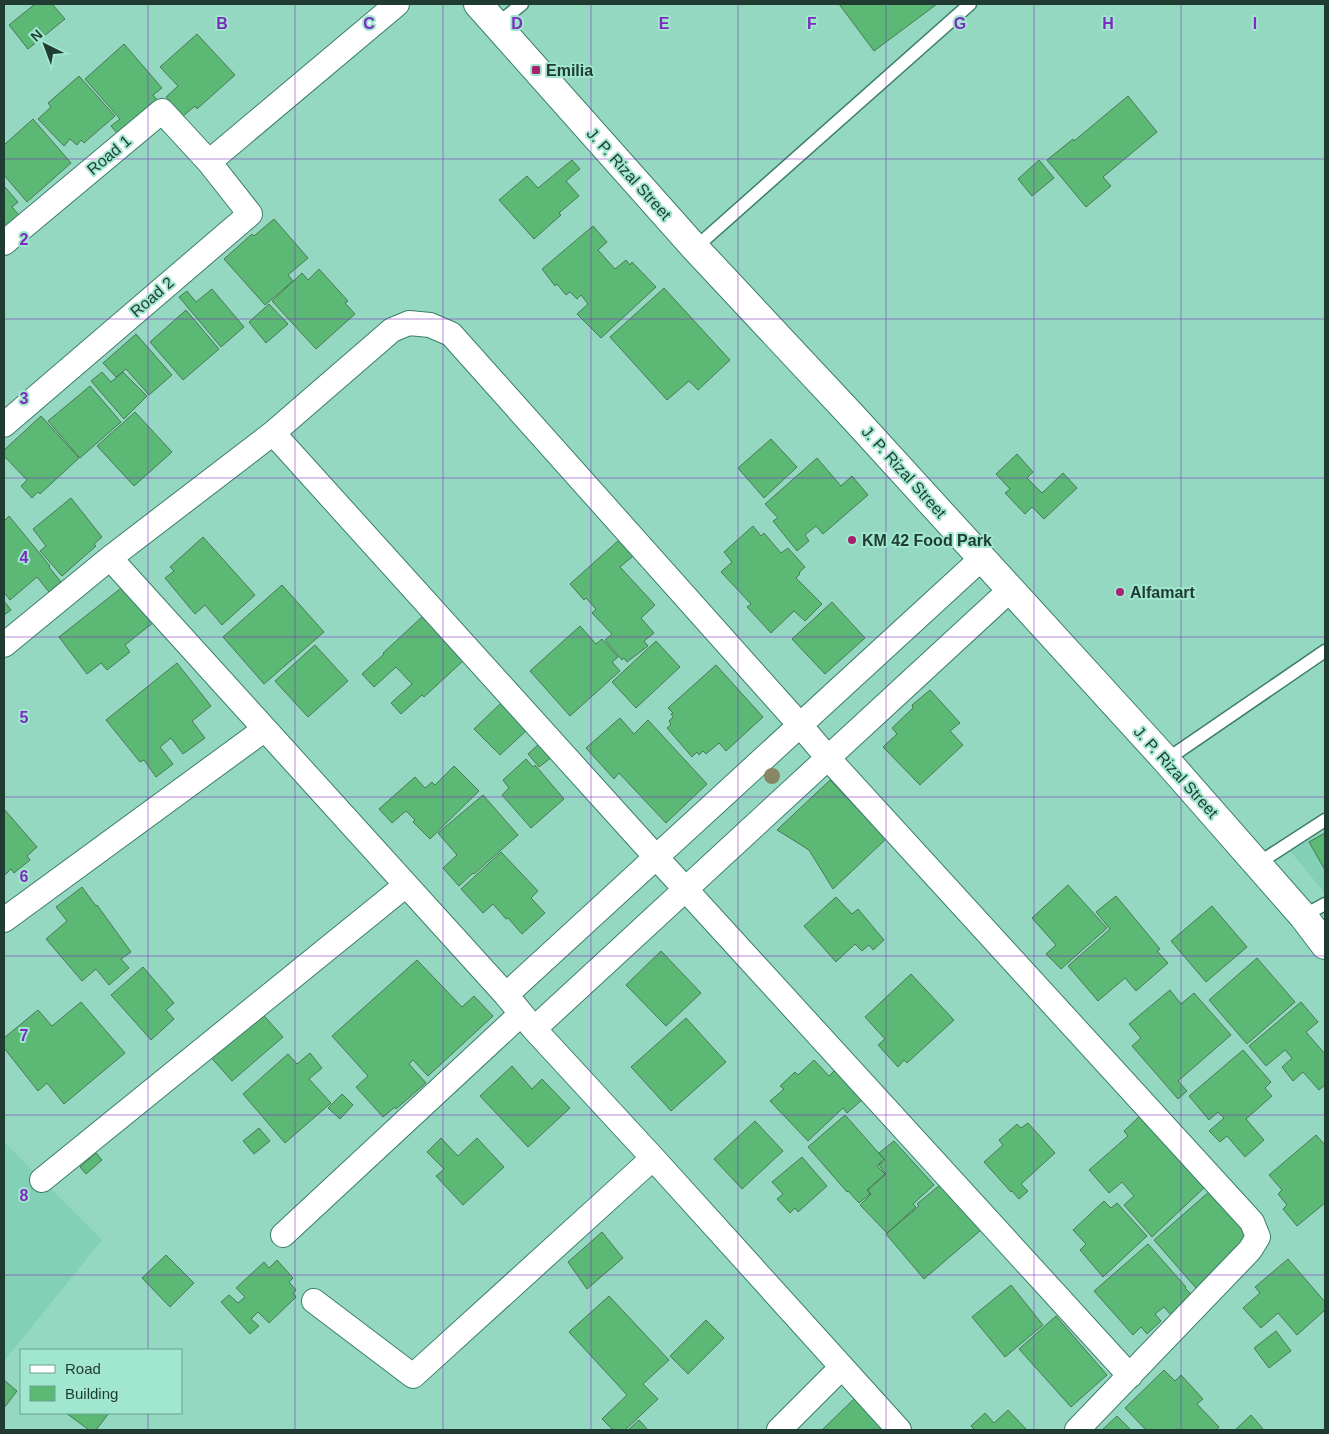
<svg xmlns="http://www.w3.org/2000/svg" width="1329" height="1434" font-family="Arial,sans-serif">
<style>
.built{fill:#82d0b6}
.building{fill:#5bb875;stroke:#4a7955}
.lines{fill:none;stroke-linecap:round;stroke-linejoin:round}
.lane-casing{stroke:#3b7e6a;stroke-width:15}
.street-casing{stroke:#3b7e6a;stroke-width:26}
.secondary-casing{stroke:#3b7e6a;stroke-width:30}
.lane{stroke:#fff;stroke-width:12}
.street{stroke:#fff;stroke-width:24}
.secondary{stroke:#fff;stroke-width:28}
.tree{fill:#888666}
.grid{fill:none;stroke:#7b2cbf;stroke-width:1;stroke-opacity:0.55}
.poi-dot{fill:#a5216d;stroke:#a1e6ce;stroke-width:2}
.labels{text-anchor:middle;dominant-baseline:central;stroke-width:4;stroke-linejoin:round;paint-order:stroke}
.poi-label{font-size:16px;font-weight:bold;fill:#1f3b32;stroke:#a1e6ce;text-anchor:start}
.street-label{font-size:16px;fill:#1f3b32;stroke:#a1e6ce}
.grid-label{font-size:16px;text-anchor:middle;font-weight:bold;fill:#7b2cbf;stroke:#a1e6ce;stroke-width:4;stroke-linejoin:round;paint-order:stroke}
</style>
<rect width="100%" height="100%" fill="#94d8c1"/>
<path class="built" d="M1325 831V893L1290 851Z
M4 1142 102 1240 4 1361Z"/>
<path class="building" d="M35 4H52L65 19 28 49 9 25Z
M839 4H937L874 51Z
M197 34 235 75 197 109 195 106 183 116 166 97 178 86 160 67Z
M124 44 162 88 153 95 157 100 117 133 111 126 120 119 85 79Z
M79 76 115 116 84 143 81 140 77 145 70 139 64 146 38 119 51 107 48 103Z
M1128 96 1157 132 1103 177 1111 186 1086 207 1047 160 1073 139 1074 141Z
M33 119 71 163 27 202 4 175V145Z
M572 160 580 169 566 181 579 196 559 213 561 215 534 239 499 200 527 176 538 188Z
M1039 160 1054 178 1032 196 1018 179Z
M4 186 18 202 12 207 19 215 4 229Z
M274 219 308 258 288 275 293 281 265 305 224 259 252 234 254 236Z
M593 226 607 242 598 250 615 269 626 260 630 265 632 262 656 287 601 338 577 314 588 304 581 295 577 299 570 292 566 295 557 284 555 286 542 269Z
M319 269 348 301 345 303 355 314 316 349 272 301 302 273 308 280Z
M664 288 730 360 698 390 689 381 667 400 610 337Z
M212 289 244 327 221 347 179 297 187 291 196 302Z
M269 304 288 324 266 343 249 322Z
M186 310 219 349 183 380 150 342Z
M136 334 172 375 149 395 126 369 116 377 103 363Z
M102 372 111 382 123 372 147 396 124 419 91 381Z
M90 386 121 422 80 458 48 421Z
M135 412 172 452 134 486 97 446Z
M41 416 79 458 40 494 38 492 32 498 21 486 27 480 4 456V450Z
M771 439 797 467 764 498 738 468Z
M1017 454 1033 472 1027 478 1042 493 1063 473 1077 488 1044 519 1032 507 1025 514 1005 493 1010 489 996 474Z
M817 458 841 486 852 476 868 495 823 534 816 526 805 535 809 541 797 551 773 521 778 518 765 504Z
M71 498 102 537 94 544 96 546 62 576 40 551 46 546 33 529Z
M9 516 50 566 49 567 61 582 49 592 37 577 10 600 4 592V521Z
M753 526 761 536 764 533 781 553 788 548 805 567 799 573 800 574 796 578 822 604 805 621 794 611 771 633 747 607 751 604 721 572 732 562 724 552Z
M203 537 255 595 222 625 205 605 195 614 165 578 174 571 170 567Z
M619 540 633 556 620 567 655 605 641 618 654 633 644 641 648 646 627 662 624 658 622 660 605 640 612 634 592 613 596 609 586 598 584 600 570 584Z
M130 581 159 618 125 645 130 652 107 670 101 663 87 674 59 637Z
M282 585 324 632 264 684 223 637Z
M4 601 11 610 4 615Z
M832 602 865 638 825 674 792 639Z
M423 616 464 660 424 697 422 695 401 714 391 703 412 684 396 667 374 687 362 674 384 654 383 653Z
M580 626 596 644 602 639 618 657 612 662 620 671 570 716 530 671Z
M656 641 680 667 636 708 612 682Z
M315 645 348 681 308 717 275 681Z
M177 663 211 706 192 721 205 738 183 754 171 738 160 747 173 764 156 777 144 760 140 762 106 720Z
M716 665 763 717 726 751 719 743 706 754 703 751 699 755 697 752 692 757 667 728 671 724 669 721 673 717 671 714 673 713 668 708Z
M930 690 960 723 950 731 963 745 920 785 883 747 897 734 892 728 913 708 912 705Z
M502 702 528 729 500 755 474 729Z
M620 718 634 734 648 720 707 784 666 823 619 773 614 779 586 748Z
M540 743 552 757 539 767 528 754Z
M526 759 533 767 535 765 564 799 531 828 502 795 509 788 503 780Z
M454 766 479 791 430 839 413 822 415 820 406 811 392 823 379 809 415 777 425 788 432 782 435 785Z
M830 780 886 839 833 889 809 850 777 830Z
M483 795 518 835 474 874 473 873 459 886 443 868 457 855 438 833Z
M4 809 37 847 27 856 30 860 14 873 11 869 4 876Z
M1325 833V870L1309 842Z
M501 852 538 891 531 898 545 913 522 934 508 918 506 919 493 904 483 913 461 889Z
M1068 885 1107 928 1061 969 1046 954 1056 945 1032 918Z
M82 887 96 906 97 905 131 952 121 959 129 968 109 985 96 969 82 981 46 939 67 921 56 907Z
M1116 896 1160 949 1157 951 1168 963 1136 991 1125 978 1098 1001 1068 966 1110 929 1096 912Z
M836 897 852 914 858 909 884 940 873 950 869 945 862 951 855 944 836 962 804 926Z
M1212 906 1247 947 1206 982 1171 941Z
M661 951 701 993 666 1026 626 985Z
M1257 958 1295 1002 1247 1044 1209 1000Z
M417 960 462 1007 474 996 493 1016 428 1076 413 1060 409 1064 426 1083 396 1109 395 1107 383 1117 356 1087 368 1076 332 1036Z
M143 967 174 1003 166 1010 174 1019 151 1040 111 995Z
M911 974 954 1020 907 1063 904 1060 898 1067 878 1045 885 1039 865 1017Z
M1170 990 1181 1004 1194 993 1231 1035 1178 1081 1187 1091 1178 1099 1132 1046 1141 1038 1129 1024Z
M81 1002 125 1053 64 1104 47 1083 38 1091 4 1048V1038L38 1010 52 1026Z
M1301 1002 1318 1022 1306 1032 1325 1054V1085L1319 1090 1303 1072 1293 1081 1282 1067 1292 1058 1285 1050 1266 1066 1249 1046Z
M259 1010 283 1037 232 1081 208 1054Z
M686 1018 726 1062 671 1111 631 1067Z
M1243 1050 1271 1082 1265 1088 1272 1096 1246 1119 1264 1140 1245 1157 1227 1136 1220 1142 1209 1131 1224 1118 1218 1112 1209 1120 1189 1096Z
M310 1053 322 1068 309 1079 331 1103 285 1143 243 1094 288 1054 297 1064Z
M814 1060 829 1076 834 1071 843 1080 845 1079 863 1099 847 1113 843 1108 808 1141 770 1101 784 1089 780 1086 795 1072 798 1075Z
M512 1066 532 1089 542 1079 570 1108 528 1147 480 1096Z
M342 1094 353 1105 340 1119 328 1108Z
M1142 1114 1207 1185 1152 1237 1124 1205 1134 1196 1122 1182 1109 1193 1089 1170 1128 1136 1124 1131Z
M845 1115 884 1159 877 1166 885 1174 867 1190 870 1194 859 1203 848 1191 847 1192 808 1147Z
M755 1121 783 1151 742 1189 714 1159Z
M1028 1123 1055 1153 1021 1184 1028 1191 1019 1199 1012 1191 1011 1192 984 1162 1003 1145 999 1140 1017 1124 1021 1128Z
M259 1128 270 1141 254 1154 243 1141Z
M1316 1135 1325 1145V1203L1297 1226 1283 1209 1287 1205 1278 1194 1282 1190 1269 1175Z
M441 1138 458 1156 477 1138 504 1167 463 1205 436 1176 444 1169 427 1152Z
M894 1141 934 1185 913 1204 916 1207 887 1233 860 1205 871 1194 868 1190 886 1174 879 1165 885 1160 879 1153Z
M96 1153 102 1160 86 1174 80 1167Z
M802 1157 827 1186 798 1212 795 1208 790 1213 777 1199 783 1194 772 1182Z
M941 1184 981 1230 924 1279 886 1234 919 1206 917 1204Z
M1211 1190 1253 1238 1196 1288 1154 1240Z
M1104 1201 1111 1208 1117 1203 1147 1236 1103 1277 1080 1250 1086 1244 1073 1230Z
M602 1232 623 1258 587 1289 568 1262Z
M1148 1244 1186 1287 1185 1288 1192 1295 1171 1315 1164 1307 1155 1314 1161 1321 1147 1334 1141 1327 1133 1335 1094 1291Z
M166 1255 194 1283 170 1307 142 1278Z
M1288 1259 1325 1302V1310L1297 1335 1278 1313 1261 1328 1243 1308 1260 1293 1255 1287Z
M277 1260 293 1278 289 1282 296 1290 293 1293 296 1297 269 1323 258 1312 251 1319 259 1326 250 1334 221 1302 229 1295 238 1303 245 1297 236 1288 264 1262 269 1268Z
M1011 1285 1043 1325 1005 1357 972 1317Z
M609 1296 669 1360 643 1384 658 1399 625 1430H613L602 1419 627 1395 569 1332Z
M1056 1316 1107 1375 1071 1407 1019 1349Z
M706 1320 724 1338 688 1374 670 1356Z
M1276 1331 1291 1351 1269 1368 1254 1348Z
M1164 1370 1175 1381 1181 1375 1203 1399 1197 1404 1219 1427 1216 1430H1146L1125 1408Z
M4 1380 17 1391 4 1408Z
M855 1398 896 1430H822Z
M1008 1410 1027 1430H975L971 1426 985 1413 994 1423Z
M66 1413H109L96 1430H89Z
M1251 1415 1264 1430H1235Z
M1117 1416 1131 1430H1102Z
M639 1420 648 1430H628Z"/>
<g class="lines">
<defs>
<path id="lane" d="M496 25 522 4
M695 248 970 4
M1166 760 1325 651
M1257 864 1325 820
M1303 916 1325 904"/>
<path id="street" d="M209 162 397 4
M4 243 162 111 209 162 250 214 4 425
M273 433 656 857 1130 1376
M110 558 506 995 534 1029 653 1158 899 1430
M4 645 110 558 273 433 392 330 409 323 430 325 451 334 800 725 828 758 1252 1222 1258 1237 1250 1250 1077 1430
M4 920 265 729
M506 995 982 558
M534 1029 1011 589
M42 1180 406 885
M283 1235 521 1014
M314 1301 413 1376 653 1158
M779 1430 842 1367"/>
<path id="secondary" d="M478 4 695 248 854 418 1166 760 1303 916 1325 945"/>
</defs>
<use href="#lane" class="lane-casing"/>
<use href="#street" class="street-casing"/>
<use href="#secondary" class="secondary-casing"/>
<use href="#lane" class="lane"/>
<use href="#street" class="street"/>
<use href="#secondary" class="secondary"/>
</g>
<circle class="tree" cx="772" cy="776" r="8"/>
<path class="grid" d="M148 4V1350M295 4V1430M443 4V1430M591 4V1430M738 4V1430M886 4V1430M1034 4V1430M1181 4V1430M4 159H1325M4 319H1325M4 478H1325M4 637H1325M4 797H1325M4 956H1325M4 1115H1325M4 1275H1325M148 1413V1430"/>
<g class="poi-dot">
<rect x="531" y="65" width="10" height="10" rx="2.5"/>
<circle cx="852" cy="540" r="5"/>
<circle cx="1120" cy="592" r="5"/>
</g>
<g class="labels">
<g class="poi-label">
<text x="546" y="70">Emilia</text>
<text x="862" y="540">KM 42 Food Park</text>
<text x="1130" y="592">Alfamart</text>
</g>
<g class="street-label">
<text transform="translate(109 155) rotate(-40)">Road 1</text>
<text transform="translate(629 174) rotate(48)">J. P. Rizal Street</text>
<text transform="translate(152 297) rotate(-41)">Road 2</text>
<text transform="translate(904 472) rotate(48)">J. P. Rizal Street</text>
<text transform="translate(1176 772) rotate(48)">J. P. Rizal Street</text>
</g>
</g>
<g class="grid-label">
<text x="222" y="29">B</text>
<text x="369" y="29">C</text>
<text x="517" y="29">D</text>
<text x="664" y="29">E</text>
<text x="812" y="29">F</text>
<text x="960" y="29">G</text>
<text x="1108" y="29">H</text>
<text x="1255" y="29">I</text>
<text x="24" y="245">2</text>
<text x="24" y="404">3</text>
<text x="24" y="563">4</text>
<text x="24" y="723">5</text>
<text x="24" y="882">6</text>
<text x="24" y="1041">7</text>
<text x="24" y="1201">8</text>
</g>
<rect width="1329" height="1434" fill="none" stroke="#1f3b32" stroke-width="10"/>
<rect x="20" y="1349" width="162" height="65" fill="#a1e6ce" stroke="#6da290"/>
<rect x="30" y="1365" width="25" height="8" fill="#ffffff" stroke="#6da290"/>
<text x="65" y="1374" font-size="15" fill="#1f3b32">Road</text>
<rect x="30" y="1386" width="25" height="15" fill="#5bb875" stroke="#6da290"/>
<text x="65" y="1399" font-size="15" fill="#1f3b32">Building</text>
<g transform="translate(45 45) rotate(318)" stroke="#a1e6ce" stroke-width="4" paint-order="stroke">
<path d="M0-4L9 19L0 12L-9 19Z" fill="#1f3b32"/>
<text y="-8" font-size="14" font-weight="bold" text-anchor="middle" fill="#1f3b32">N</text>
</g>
</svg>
